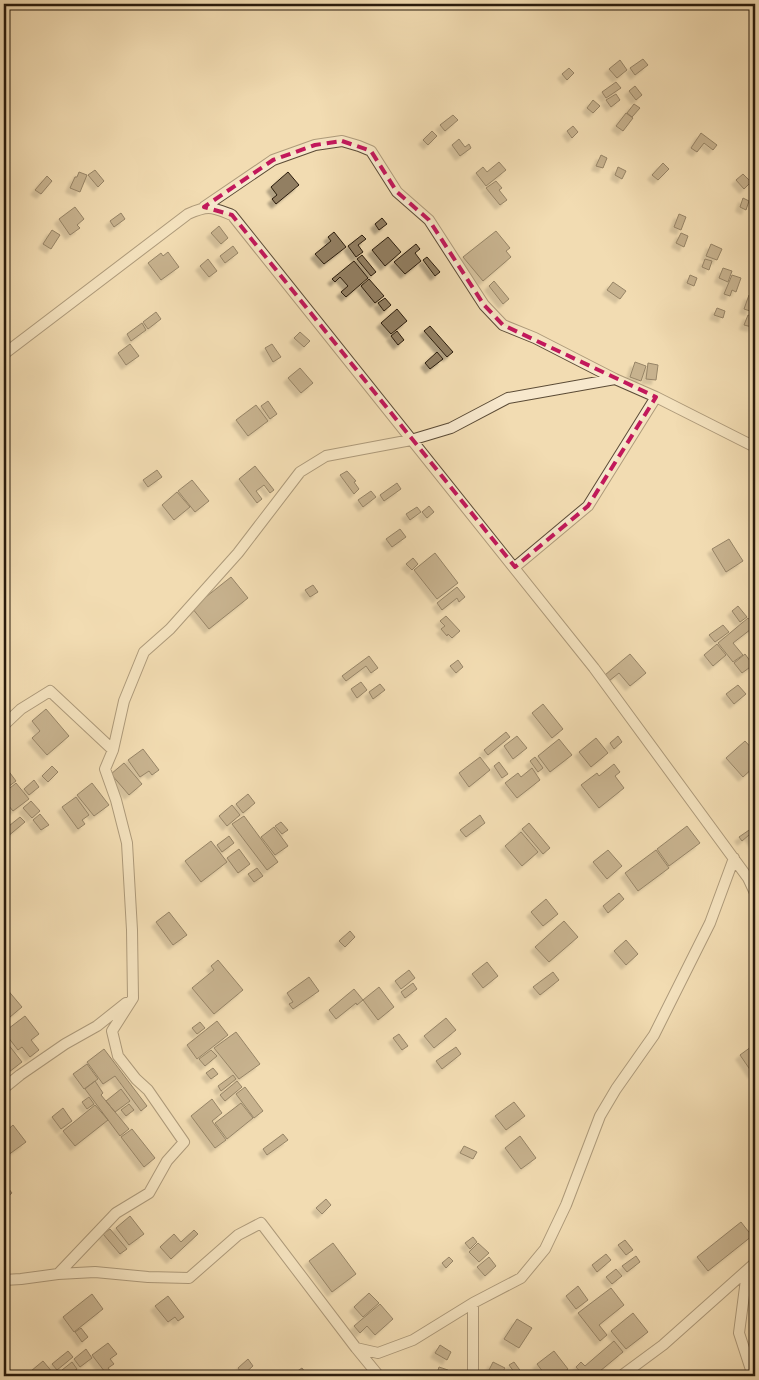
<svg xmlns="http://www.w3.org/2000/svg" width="759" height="1380" font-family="'Old Standard TT',serif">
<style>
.building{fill:#927f62;stroke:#291b0c;filter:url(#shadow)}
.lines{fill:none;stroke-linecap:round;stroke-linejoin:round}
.minor-casing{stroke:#5b4b36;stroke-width:12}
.minor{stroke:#f7e8cd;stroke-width:10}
.marked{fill:none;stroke:#c2185b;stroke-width:4;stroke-dasharray:10 6;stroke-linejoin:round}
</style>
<defs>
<filter id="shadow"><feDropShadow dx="-4.5" dy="4.5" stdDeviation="1" flood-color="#0004"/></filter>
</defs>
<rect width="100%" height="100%" fill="#f2dcb2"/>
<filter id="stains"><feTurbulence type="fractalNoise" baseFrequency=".004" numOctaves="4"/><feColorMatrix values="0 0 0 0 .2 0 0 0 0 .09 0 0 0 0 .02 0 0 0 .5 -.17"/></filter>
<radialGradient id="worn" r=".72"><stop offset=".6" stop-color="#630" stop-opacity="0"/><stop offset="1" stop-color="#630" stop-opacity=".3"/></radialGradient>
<path class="building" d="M643 59 648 65 635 75 630 68Z
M620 60 627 70 617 78 609 69Z
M569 68 574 73 567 80 562 74Z
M616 82 621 88 606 98 602 92Z
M635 86 642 95 636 100 629 91Z
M616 94 620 100 611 107 606 100Z
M593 100 600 106 593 113 587 108Z
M634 104 640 108 632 117 627 113Z
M626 113 633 118 623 131 616 126Z
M453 115 458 120 445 131 440 125Z
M573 126 578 132 572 138 567 131Z
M432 131 437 136 428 145 423 140Z
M701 133 717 145 713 150 704 143 697 152 691 148Z
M459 139 465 147 469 144 471 148 460 156 452 145Z
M601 155 607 158 603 168 596 166Z
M499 162 506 170 486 186 476 173 483 167 487 172Z
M663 163 669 169 658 180 652 175Z
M618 167 626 171 622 179 615 175Z
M95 170 104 181 98 187 88 175Z
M79 172 87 175 80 192 70 188 75 177H77Z
M288 172 299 185 276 204 272 199 277 195 271 187Z
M743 174 751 182 744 189 736 180Z
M47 176 52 181 41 194 35 190Z
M496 181 502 188 499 190 507 200 500 205 486 188Z
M743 198 749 201 746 210 740 207Z
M75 207 84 219 77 225 80 228 70 235 59 219Z
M121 213 125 219 114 227 110 221Z
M679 214 686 217 681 230 674 227Z
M382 218 387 224 379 230 375 224Z
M219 226 228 238 221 244 211 233Z
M52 230 60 235 51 249 43 244Z
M496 231 510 248 506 251 511 257 483 281 463 257Z
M334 232 346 247 324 264 315 254 331 241 328 237Z
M681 233 688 236 684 247 676 243Z
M362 235 366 239 358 245 363 252 356 257 348 246Z
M388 237 401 252 385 266 372 250Z
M416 244 420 249 415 253 421 261 405 274 394 262Z
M711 244 722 249 717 260 706 256Z
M233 246 238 253 225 263 220 256Z
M168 252 179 267 161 280 148 263 161 253 163 256Z
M362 255 376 272 371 276 357 259Z
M427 257 440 272 435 276 423 260Z
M208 259 217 271 209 277 200 266Z
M705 259 712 261 709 270 702 267Z
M354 261 368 278 346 297 341 292 348 286 340 277 335 282 332 279Z
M723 268 732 271 728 282 719 278Z
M690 275 697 278 694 286 687 283Z
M732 275 741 278 736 292 732 290 730 296 724 294Z
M369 279 384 296 375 303 361 286Z
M494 281 509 299 503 304 489 286Z
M613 282 626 291 620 299 607 290Z
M749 295 755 297 750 311 744 309Z
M385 298 391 305 384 311 378 303Z
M717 308 725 311 723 318 714 315Z
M397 309 407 321 391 334 381 323Z
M156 312 161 319 148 329 143 322Z
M748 315 755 317 752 327 744 325Z
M142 323 146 330 131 341 127 334Z
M430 326 453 352 447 357 424 331Z
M397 331 404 340 398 345 391 336Z
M300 332 310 341 304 347 294 338Z
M130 344 139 356 126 365 118 353Z
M272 344 281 357 273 362 265 348Z
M437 352 443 359 430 369 425 363Z
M635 362 646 366 641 381 630 377Z
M648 363 658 365 656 380 646 379Z
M300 368 313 383 301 393 288 378Z
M268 401 277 414 270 419 261 406Z
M256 405 268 421 248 436 236 420Z
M255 466 274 490 270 493 264 485 256 491 262 499 257 503 239 479Z
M157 470 162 477 148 487 143 480Z
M347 471 356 481 354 482 359 489 354 494 340 475Z
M192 480 209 501 195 512 178 491Z
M397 483 401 489 384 501 380 495Z
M371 491 376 497 363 507 358 500Z
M177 492 190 507 174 520 162 505Z
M429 506 434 512 427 518 422 512Z
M417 507 421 512 410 520 406 514Z
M400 529 406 537 392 547 386 539Z
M729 539 743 561 726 572 712 549Z
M435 553 458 583 437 599 414 570Z
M413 558 418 564 412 570 406 564Z
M231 577 248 598 209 629 192 608Z
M313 585 318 592 310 597 305 590Z
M457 587 465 597 459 602 457 598 442 610 437 603Z
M738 606 747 617 740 622 732 611Z
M446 616 460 631 452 638 448 634 447 636 441 629 445 626 440 621Z
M748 618 755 626 733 643 743 655 733 662 718 643Z
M723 625 729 632 715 642 709 635Z
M717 644 726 655 713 666 704 655Z
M630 654 646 673 630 686 619 673 609 681 605 675Z
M745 654 753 665 742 673 734 663Z
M369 656 378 668 371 673 366 666 346 681 342 676Z
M458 660 463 667 456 673 450 666Z
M361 682 367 690 357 698 351 689Z
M380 684 385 690 373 699 369 692Z
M738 685 746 694 734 704 726 694Z
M543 704 563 729 552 738 532 713Z
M46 709 69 736 47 755 32 738 40 731 32 721Z
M506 732 510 737 488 755 484 750Z
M517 736 527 748 513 759 504 746Z
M618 736 622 742 614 749 610 743Z
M596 738 608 753 591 767 579 752Z
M559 739 572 755 550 772 538 756Z
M745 741 755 752V766L743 777 726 758Z
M143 749 159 770 152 775 149 771 140 777 128 760Z
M480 757 490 770 469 787 459 773Z
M535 757 543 768 538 772 530 761Z
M499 762 508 774 502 778 494 766Z
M124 763 142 784 129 795 111 774Z
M614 764 620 772 615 776 624 788 599 808 581 785 597 773 599 776Z
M4 765 16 781 4 790Z
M52 766 58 772 48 782 42 776Z
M532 768 540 780 517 798 505 783 518 773 521 777Z
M34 780 39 787 29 795 24 789Z
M16 783 29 799 13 811 8 805 4 808V793Z
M92 783 109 805 94 816 77 795Z
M248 794 255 803 243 813 236 804Z
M76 797 89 815 82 820 85 824 78 829 62 807Z
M31 801 40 811 32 818 23 808Z
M232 805 240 815 227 826 219 816Z
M40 814 49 825 41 830 33 820Z
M480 815 485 823 466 837 460 830Z
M244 816 278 862 267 870 232 824Z
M20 817 25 822 7 837 4 830Z
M281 822 288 830 282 834 275 826Z
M529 823 550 848 543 854 522 829Z
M687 826 700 843 669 866 657 849Z
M755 826V844L749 835 742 841 739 837Z
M274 827 288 846 275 855 261 837Z
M521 832 538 852 522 866 505 846Z
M229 836 234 843 222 852 217 845Z
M211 841 227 862 201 882 185 861Z
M239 849 250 864 238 873 227 858Z
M608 850 622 866 607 879 593 862Z
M656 850 669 868 638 891 625 873Z
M257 868 263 876 254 882 248 874Z
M619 893 624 899 608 913 603 906Z
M546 899 558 914 543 926 531 912Z
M169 912 187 935 173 945 156 922Z
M564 921 578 937 549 962 535 947Z
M350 931 355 937 345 947 339 941Z
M626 940 638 954 626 965 614 951Z
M218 960 243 990 214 1014 192 988 214 970 211 966Z
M487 962 498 976 483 988 472 974Z
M409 970 415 978 401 989 395 981Z
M553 972 559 980 540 995 533 987Z
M309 977 319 991 293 1009 289 1004 293 1002 287 993Z
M413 983 417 989 405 998 401 992Z
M379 987 394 1007 378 1020 363 1000Z
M6 988 22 1007 4 1022V990Z
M354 989 363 1000 357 1005 356 1003 336 1019 329 1010Z
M25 1016 39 1034 31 1040 39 1050 30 1057 22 1047 18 1050 4 1032Z
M446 1018 456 1030 434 1048 424 1036Z
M217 1021 228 1035 197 1059 187 1045Z
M200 1022 205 1028 197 1034 192 1028Z
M236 1032 260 1064 239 1079 214 1048Z
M399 1034 408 1046 402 1050 393 1038Z
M4 1039 22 1062 9 1072 4 1066Z
M755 1044V1072L753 1074 740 1055Z
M456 1047 461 1054 442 1069 436 1061Z
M104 1049 147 1106 141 1111 115 1076 103 1084 87 1062Z
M211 1050 217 1056 205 1066 199 1059Z
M87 1064 98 1079 84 1089 73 1074Z
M213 1068 218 1074 211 1079 206 1073Z
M233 1075 236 1079 221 1091 218 1086Z
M95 1081 103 1093 101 1095 129 1129 120 1136 85 1089Z
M237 1081 242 1087 225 1101 220 1095Z
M245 1087 263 1111 254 1118 236 1094Z
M121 1089 130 1101 115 1112 106 1101Z
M89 1097 94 1104 87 1109 82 1102Z
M212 1099 222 1113 212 1121 226 1140 215 1148 191 1116Z
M514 1102 525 1116 506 1130 495 1116Z
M241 1103 253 1118 227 1139 215 1123Z
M129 1104 134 1110 126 1116 121 1110Z
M95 1105 108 1120 75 1146 63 1131Z
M63 1108 72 1121 61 1129 52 1117Z
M13 1125 26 1142 4 1158 8 1164 4 1167V1133Z
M132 1129 155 1158 144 1167 121 1137Z
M283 1134 288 1140 267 1155 263 1149Z
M520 1136 536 1158 521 1169 505 1148Z
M464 1146 477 1152 473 1159 460 1153Z
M4 1183 12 1193 4 1200Z
M326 1199 331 1205 322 1214 316 1208Z
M130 1216 144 1234 129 1245 116 1228Z
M741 1222 752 1236 708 1271 697 1257Z
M110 1229 127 1249 120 1254 103 1234Z
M194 1230 198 1234 171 1259 160 1247 174 1234 181 1242Z
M473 1237 477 1242 470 1249 465 1243Z
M625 1240 633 1250 626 1255 618 1245Z
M333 1243 356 1274 332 1292 309 1261Z
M478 1243 489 1253 479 1262 469 1252Z
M606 1254 611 1260 597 1272 592 1265Z
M636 1256 640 1262 627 1272 622 1266Z
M449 1257 453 1261 446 1268 442 1263Z
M489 1257 496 1266 485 1276 477 1267Z
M616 1269 622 1276 612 1284 606 1277Z
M578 1286 588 1300 576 1309 566 1296Z
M611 1288 624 1305 599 1325 607 1335 600 1341 578 1313Z
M369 1293 379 1303 363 1317 354 1307Z
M92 1294 103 1309 74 1332 63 1317Z
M168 1296 184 1317 178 1321 175 1317 168 1322 155 1306Z
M380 1304 393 1319 375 1335 367 1326 360 1333 354 1326Z
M633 1313 648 1332 626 1349 611 1331Z
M517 1319 532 1328 519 1348 504 1339Z
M81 1328 88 1337 82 1342 75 1332Z
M614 1341 623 1352 594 1376H584L576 1367 581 1362 585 1366Z
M108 1343 117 1354 110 1359 114 1364 108 1368 114 1376H108L92 1355Z
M440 1345 451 1352 447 1360 435 1353Z
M86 1349 92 1358 80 1367 74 1359Z
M68 1351 73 1357 57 1370 52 1364Z
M554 1351 568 1369 559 1376H546L537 1364Z
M248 1359 253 1366 243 1375 238 1368Z
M43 1361 53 1373 49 1376H35L31 1371Z
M72 1362 77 1369 67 1376 62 1370Z
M493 1362 505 1368 500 1376H486Z
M514 1362 522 1373 517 1376 509 1365Z
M439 1367 448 1370 446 1376H436Z
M302 1368 308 1376H290Z"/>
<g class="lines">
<defs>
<path id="minor" d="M204 207 273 160 315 145 342 141 359 146 371 151 397 192 429 220 484 305 503 325 535 338 615 379
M4 354 188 214C209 205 211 207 232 215L594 668 748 878 755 893
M515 567 588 506 656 397
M4 725 21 709 50 691 113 750 124 701 144 652 170 629 238 553 300 472 326 456 411 440 451 428 508 398 615 379 656 397 755 447
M4 1088 20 1075 65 1044 97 1026 126 1003
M747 1272 739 1333 753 1376
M58 1274 116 1213 149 1193 167 1161 184 1142 148 1090 136 1079 118 1056 112 1031 133 998 132 930 127 843 116 800 105 769 113 750
M4 1280 21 1279 58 1274 95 1272 148 1277 189 1278 238 1235 261 1223 356 1348 378 1353 413 1340 473 1303 521 1278 545 1249 566 1205 600 1116 616 1089 654 1035 710 923 734 858
M473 1303V1376
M356 1348 379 1376
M621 1376 663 1345 755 1263"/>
</defs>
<use href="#minor" class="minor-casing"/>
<use href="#minor" class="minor"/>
</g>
<path d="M0 0H759V1380H0ZM342 141 371 151 397 192 429 220 484 305 503 325 656 397 588 506 515 567 232 215 204 207 273 160 315 145Z" fill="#f2dcb2" fill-opacity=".55" fill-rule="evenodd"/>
<path class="marked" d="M342 141 371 151 397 192 429 220 484 305 503 325 656 397 588 506 515 567 232 215 204 207 273 160 315 145Z"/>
<rect width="759" height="1380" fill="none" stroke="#f2dcb2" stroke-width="20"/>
<rect x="5" y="5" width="749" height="1370" fill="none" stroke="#291b0c" stroke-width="2.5"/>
<rect x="10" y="10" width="739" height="1360" fill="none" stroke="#291b0c"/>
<rect width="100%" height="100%" filter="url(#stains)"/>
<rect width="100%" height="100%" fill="url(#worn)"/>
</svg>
